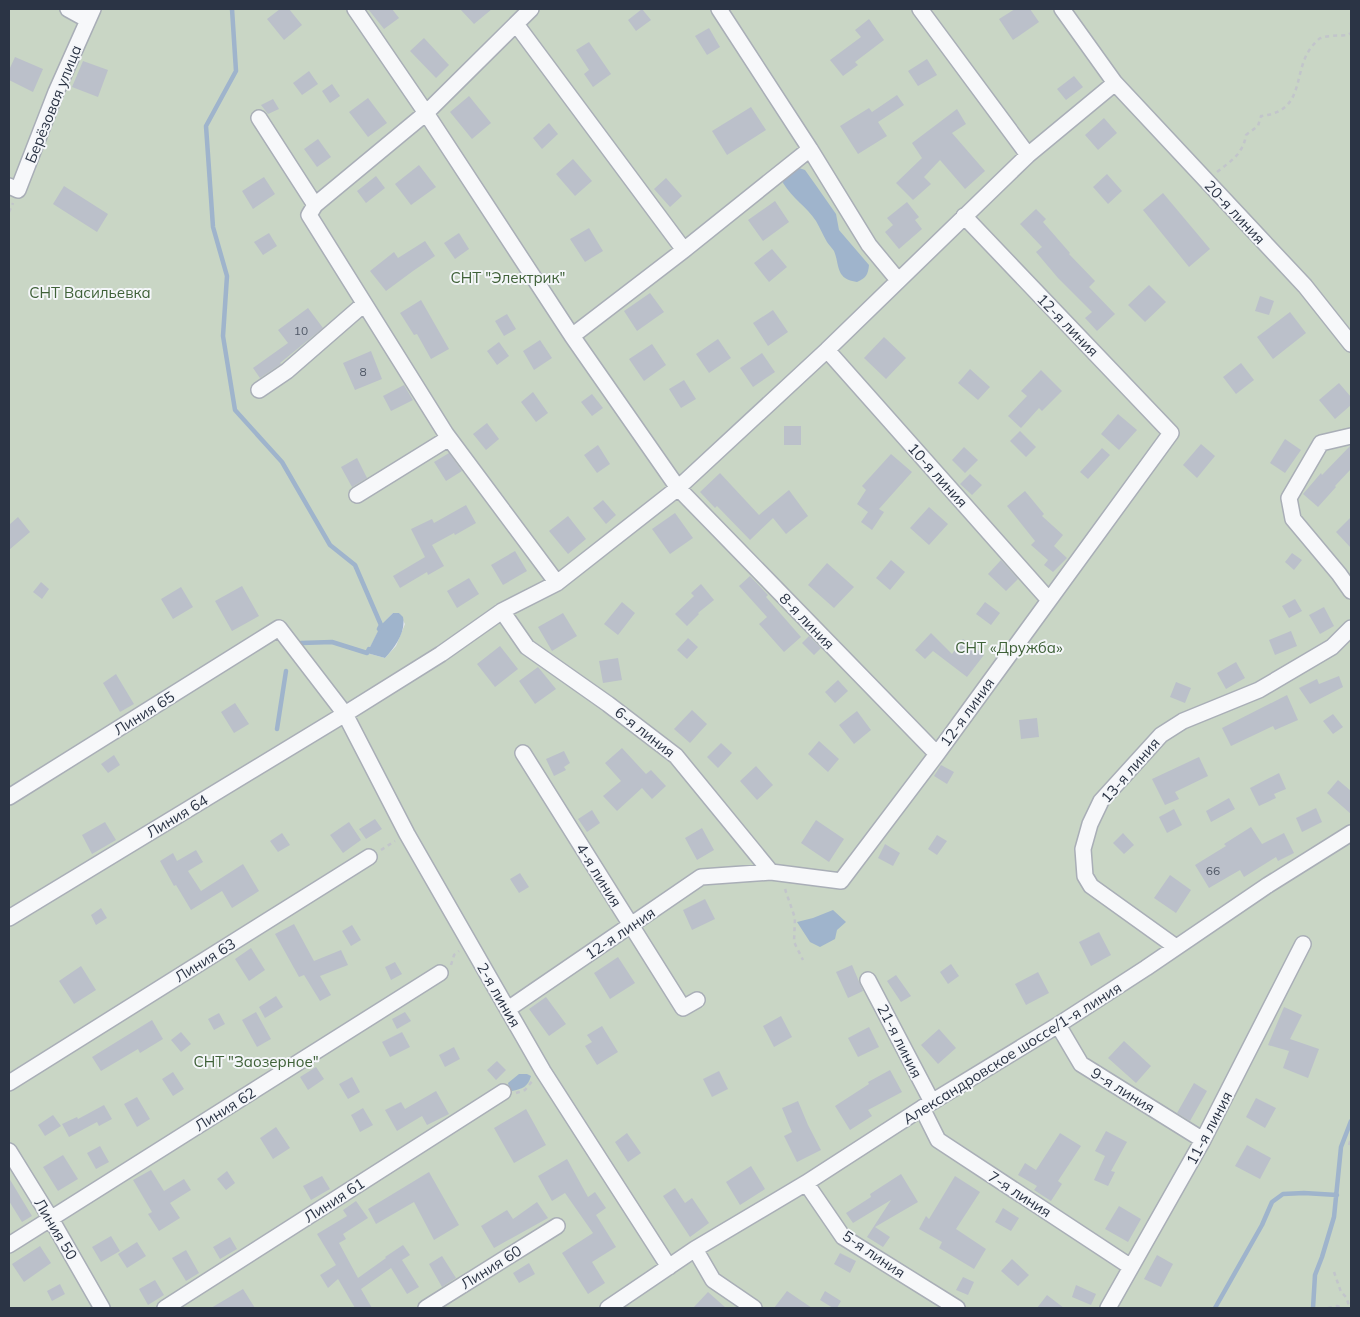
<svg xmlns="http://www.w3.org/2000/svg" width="1360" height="1317" font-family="Mulish,sans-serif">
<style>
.green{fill:#c9d6c5;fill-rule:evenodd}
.water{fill:#9fb4cc}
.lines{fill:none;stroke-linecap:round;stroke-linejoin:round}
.stream{stroke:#9fb4cc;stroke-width:4.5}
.building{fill:#bbc0ca}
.minor-casing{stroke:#a9aeb7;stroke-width:18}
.path{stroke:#c2c5cb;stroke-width:2.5;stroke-dasharray:4 4;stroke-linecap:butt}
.minor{stroke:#f7f8fa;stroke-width:15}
.labels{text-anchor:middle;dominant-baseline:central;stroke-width:4;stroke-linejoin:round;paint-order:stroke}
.number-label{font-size:12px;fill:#4f5766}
.street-label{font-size:15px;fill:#2b3445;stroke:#f4f6f9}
.park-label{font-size:15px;fill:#3f6138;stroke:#f4f6f9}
</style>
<rect width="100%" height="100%" fill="#e4e7ec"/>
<path class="green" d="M9 9H1351V1308H9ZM393 613H399L405 624 396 646 385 658 367 653 381 626Z"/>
<path class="water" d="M799 168 805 170 815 184 836 214 839 230 869 265C868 275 866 278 857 282 835 279 840 265 834 251 832 248 829 245 827 242 823 235 820 228 816 221 807 207 792 198 783 183L784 178Z
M393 613H399L403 617C406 632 395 647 385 658L367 653 381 625Z
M833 910 846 922 837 930 835 939 820 947 810 942 797 922 813 918Z
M519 1074H527L531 1076C528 1087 522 1089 512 1091L509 1087 508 1083Z"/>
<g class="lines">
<path class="stream" d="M232 9 236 71 206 126 213 227 227 276 223 336 235 410 282 462 330 545 355 565 381 625 379 629
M301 643 332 642 367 653 369 649
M277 729 286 671
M1215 1308 1262 1225 1272 1202 1283 1194 1304 1193 1337 1195
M1313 1308 1315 1275 1322 1257 1334 1217 1341 1147 1351 1121"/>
</g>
<path class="building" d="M280 9H289L302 25 284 40 267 19Z
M368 9H392L399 18 384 29Z
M460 9H492L474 24Z
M642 9 651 20 636 31 628 20Z
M1015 9H1030L1039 22 1013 40 999 19Z
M869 19 884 40 855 62 858 65 843 76 830 60 861 37 855 30Z
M709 28 720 47 707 55 695 36Z
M424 38 449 65 436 78 410 51Z
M589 42 611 74 593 87 584 74 589 70 576 50Z
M15 57 43 69 33 92 9 80V70Z
M927 59 937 75 918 86 908 71Z
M83 61 108 70 98 97 72 87Z
M309 71 318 84 302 95 293 83Z
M1074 76 1083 87 1066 100 1057 89Z
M332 84 340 96 330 103 322 91Z
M897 95 904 105 878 122 887 136 858 154 840 126 869 108 872 112Z
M469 96 491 123 472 139 450 112Z
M368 98 387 123 368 137 349 112Z
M273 99 279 109 268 114 261 105Z
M751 107 766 130 727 155 712 131Z
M957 109 966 124 952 133 985 171 965 189 940 160 924 177 931 184 913 200 896 183 922 158 912 143Z
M1104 118 1117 133 1098 150 1085 135Z
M549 123 558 134 542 149 533 138Z
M318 139 331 157 317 167 304 149Z
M573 159 592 181 575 196 556 174Z
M419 165 436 187 411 205 395 184Z
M1107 174 1122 191 1108 204 1093 187Z
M376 176 385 188 366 203 357 191Z
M264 177 275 194 253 209 242 191Z
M666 178 682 196 670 207 654 189Z
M64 186 108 214 97 232 53 204Z
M1163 193 1210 249 1189 267 1143 210Z
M775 201 789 222 763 241 748 220Z
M907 202 919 217 915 220 922 229 899 249 885 232 893 225 887 218Z
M1036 209 1046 219 1043 222 1070 253 1069 254 1095 281 1089 287 1115 314 1097 331 1085 318 1092 312 1058 278 1036 252 1042 247 1020 224Z
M589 228 603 251 585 262 570 239Z
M269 233 277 246 263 255 254 242Z
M459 233 469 249 455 259 444 243Z
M425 241 435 256 413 271 386 291 370 271 394 252 398 258Z
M772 249 787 267 769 282 754 263Z
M1149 285 1166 302 1145 322 1128 305Z
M650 293 664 312 637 331 624 311Z
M1260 296 1274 301 1269 315 1255 311Z
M421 300 449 349 431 359 417 334 414 335 400 313Z
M308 308 323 328 280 363 281 364 260 378 253 368 288 343 278 330Z
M773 310 788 332 768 346 753 323Z
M1290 312 1306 333 1273 359 1257 337Z
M507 314 516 329 504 336 495 321Z
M884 337 906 358 886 379 864 358Z
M718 339 731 358 709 373 696 354Z
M540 340 552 358 534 370 523 351Z
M499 342 509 356 497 365 487 351Z
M652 344 666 365 644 381 629 359Z
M371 351 382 379 355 390 343 363Z
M762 353 775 372 753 387 740 368Z
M1241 363 1254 380 1236 394 1223 377Z
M970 369 990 387 978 400 958 383Z
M1041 370 1062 391 1042 411 1039 408 1021 428 1008 416 1027 396 1021 391Z
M684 380 696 399 681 408 669 389Z
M1339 383 1351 397V405L1335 419 1319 400Z
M404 385 413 400 391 411 383 396Z
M533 392 548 413 536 422 521 402Z
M592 394 603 408 592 416 581 402Z
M1118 414 1137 430 1119 450 1101 434Z
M487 423 499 439 486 450 473 434Z
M784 426H801V445H784Z
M1020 431 1036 447 1026 457 1010 441Z
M1285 439 1301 450 1285 473 1270 463Z
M1201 444 1215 456 1197 478 1183 465Z
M598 445 610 464 597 473 584 455Z
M1350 446H1351V469L1335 486 1336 487 1318 507 1303 494 1321 473 1322 475Z
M964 447 978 460 965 473 952 460Z
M1102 448 1110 455 1088 479 1080 472Z
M449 453 462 471 446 481 434 462Z
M891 454 912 472 879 509 884 512 872 530 861 522 868 512 857 504 866 490 862 486Z
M357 458 367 478 352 487 341 467Z
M720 473 759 515 789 490 808 516 786 534 773 518 750 540 717 506 715 508 700 492Z
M970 474 982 485 972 495 960 484Z
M1025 491 1044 514 1042 516 1063 535 1054 546 1067 558 1053 572 1044 565 1048 560 1031 545 1035 541 1007 506Z
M603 500 616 515 606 524 593 508Z
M466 505 476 523 455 535 454 533 432 545 444 566 428 575 427 572 400 588 393 576 425 557 411 529 432 519 434 523Z
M929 507 948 524 929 545 910 528Z
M675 513 693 538 670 554 652 529Z
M568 516 586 539 568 554 549 531Z
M18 517 30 532 9 550V525Z
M1351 517V548L1336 532Z
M515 551 527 571 503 585 491 565Z
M1292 553 1302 560 1294 570 1285 562Z
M891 560 905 572 890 590 876 578Z
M1001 560 1018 579 1006 591 988 574Z
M827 563 854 587 834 608 808 585Z
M750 576 768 595 766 597 801 637 784 652 759 624 767 617 739 586Z
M469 578 479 594 457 608 447 591Z
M41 582 49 589 42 599 33 592Z
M701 584 714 600 698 613 699 614 687 626 675 614 694 596 691 593Z
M242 586 259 616 232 631 215 601Z
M181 587 193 607 173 619 161 599Z
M1295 599 1302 611 1289 618 1282 606Z
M622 602 635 613 618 635 604 624Z
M985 602 1000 613 991 625 976 614Z
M1324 607 1334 626 1320 634 1309 615Z
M563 613 577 636 552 651 538 627Z
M1291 631 1297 646 1275 655 1269 640Z
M931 633 952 654 963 639 984 655 967 677 933 651 925 659 915 650Z
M809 636 821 648 814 655 802 643Z
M688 638 698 647 687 659 677 650Z
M500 646 518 669 495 687 477 664Z
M618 658 622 680 603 683 599 661Z
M1236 662 1245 678 1226 689 1217 673Z
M538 667 556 689 535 704 519 681Z
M116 674 134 704 120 712 103 683Z
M1339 676 1343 687 1310 704 1299 688 1317 679 1319 684Z
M838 680 848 691 835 703 825 692Z
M1176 682 1191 688 1185 703 1170 697Z
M1287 695 1298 720 1275 730 1273 726 1231 746 1222 728Z
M235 703 249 724 234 733 221 712Z
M692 710 707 724 690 743 674 729Z
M857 711 871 730 854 744 839 725Z
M1333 714 1343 727 1333 734 1323 721Z
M1037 718 1039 737 1021 739 1019 720Z
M819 741 839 759 828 772 808 754Z
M721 743 732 753 718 768 707 757Z
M622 748 646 774 651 770 666 786 652 799 642 788 617 811 603 796 621 781 605 763Z
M564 751 570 763 564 767 566 770 554 776 546 759Z
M114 755 120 765 108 773 101 764Z
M1199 757 1208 776 1175 792 1179 799 1165 805 1152 779Z
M941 765 954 772 947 784 934 776Z
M756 766 773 785 757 800 740 781Z
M1279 773 1286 789 1274 794 1276 798 1259 806 1250 788Z
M1338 780 1351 791V814L1327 793Z
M1229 798 1235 809 1211 822 1206 811Z
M1316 808 1322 822 1302 832 1296 818Z
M1174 809 1182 825 1167 833 1159 817Z
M592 810 600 823 587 832 578 819Z
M375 819 382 829 366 839 359 829Z
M816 820 844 839 829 862 801 843Z
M105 822 116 840 92 854 82 835Z
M349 822 361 840 343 853 330 835Z
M1251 827 1262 844 1284 833 1294 853 1278 861 1276 857 1244 877 1240 870 1209 888 1195 865 1226 846 1224 844Z
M702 828 714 850 697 860 685 838Z
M282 833 290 845 278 852 270 841Z
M1123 833 1134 845 1124 854 1113 843Z
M937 835 947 841 937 855 928 849Z
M885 844 900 853 893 866 878 858Z
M196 850 203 862 188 871 201 891 243 864 259 891 232 908 222 891 191 910 176 885 174 886 160 861 173 853 177 861Z
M520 873 529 887 519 893 510 879Z
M1170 875 1191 890 1176 913 1154 898Z
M705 899 715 919 692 930 683 910Z
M101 908 107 918 96 925 91 915Z
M294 924 314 961 341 950 348 965 320 976 331 995 320 1001 304 975 299 977 275 934Z
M352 925 361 940 351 946 342 931Z
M1099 932 1111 955 1091 966 1079 942Z
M251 948 265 970 249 981 235 959Z
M618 957 635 983 610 999 594 973Z
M395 962 402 974 391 980 385 967Z
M951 964 959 976 948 984 940 972Z
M852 965 863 991 848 998 836 972Z
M81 966 96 990 74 1004 59 981Z
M1038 972 1049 993 1026 1005 1015 984Z
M896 975 911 996 901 1002 887 981Z
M276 996 283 1007 265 1018 259 1007Z
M546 997 566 1024 549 1036 529 1009Z
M1284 1007 1302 1015 1290 1039 1319 1049 1308 1078 1283 1068 1289 1051 1268 1045Z
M256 1012 271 1039 257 1047 242 1020Z
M405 1012 411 1021 397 1029 392 1019Z
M219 1013 225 1024 214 1030 208 1019Z
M781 1016 792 1037 774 1047 763 1026Z
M152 1020 163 1039 140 1053 138 1049 101 1071 92 1057Z
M602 1026 618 1052 597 1065 585 1046 592 1042 587 1035Z
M869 1027 879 1047 858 1057 848 1038Z
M939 1029 956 1048 938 1064 921 1045Z
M181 1032 191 1044 181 1052 171 1040Z
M402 1032 410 1047 390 1057 382 1042Z
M1124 1041 1151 1066 1136 1083 1108 1058Z
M454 1047 460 1059 445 1067 439 1055Z
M497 1061 506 1070 496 1080 487 1070Z
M316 1067 324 1079 308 1090 300 1077Z
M890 1070 902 1092 868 1110 872 1116 850 1130 835 1106 869 1084 868 1082Z
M719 1071 728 1089 712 1097 703 1079Z
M173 1072 184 1089 173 1096 162 1079Z
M352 1077 360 1092 348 1099 339 1084Z
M1194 1083 1207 1091 1190 1121 1177 1113Z
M436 1091 449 1114 427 1125 422 1116 397 1131 385 1110 401 1102 405 1109Z
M137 1097 150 1119 137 1127 124 1104Z
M1256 1098 1276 1108 1265 1128 1246 1117Z
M798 1101 808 1125 821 1150 797 1162 784 1136 792 1132 782 1108Z
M104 1105 112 1119 99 1126 97 1122 69 1137 62 1124 77 1117 78 1119Z
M363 1108 373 1125 360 1132 351 1115Z
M526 1109 546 1145 514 1163 494 1128Z
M53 1115 61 1126 45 1136 38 1125Z
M276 1127 290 1148 273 1159 260 1138Z
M1106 1131 1127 1142 1111 1171 1115 1172 1108 1186 1094 1180 1105 1156 1095 1151Z
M627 1133 641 1153 628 1162 615 1142Z
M1060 1133 1081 1146 1058 1181 1062 1184 1051 1201 1034 1190 1037 1186 1018 1175 1025 1163 1036 1170Z
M1247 1145 1271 1158 1260 1179 1235 1166Z
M100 1146 109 1162 96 1169 87 1153Z
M63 1155 78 1179 58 1191 43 1167Z
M567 1159 588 1197 595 1192 606 1208 596 1215 616 1247 592 1262 605 1283 588 1294 562 1253 593 1233 565 1193 552 1201 538 1176Z
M751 1166 765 1189 740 1205 726 1182Z
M151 1170 164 1191 184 1179 191 1190 170 1203 180 1218 159 1231 148 1214 152 1212 133 1180Z
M227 1171 235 1183 226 1190 217 1179Z
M429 1172 459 1225 434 1240 414 1202 376 1224 368 1209Z
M901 1174 918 1202 875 1227 890 1237 883 1247 867 1237 891 1200 853 1223 846 1213 871 1197 870 1194Z
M322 1176 330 1189 311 1200 303 1186Z
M955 1176 980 1192 956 1229 986 1249 974 1269 939 1248 942 1242 919 1229 926 1216 929 1219Z
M9 1178 32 1216 22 1222 9 1201Z
M675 1188 685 1203 692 1198 709 1223 690 1237 663 1196Z
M356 1201 368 1218 343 1234 346 1239 339 1243 358 1278 386 1258 385 1257 403 1245 410 1255 402 1260 419 1287 407 1294 391 1268 361 1289 372 1308H355L338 1279 328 1288 320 1275 336 1265 317 1234 347 1216 343 1210Z
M537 1202 548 1218 494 1248 481 1226 507 1210 513 1219Z
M1119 1206 1141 1219 1128 1242 1105 1229Z
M1003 1208 1019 1218 1011 1231 995 1222Z
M111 1236 120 1251 101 1262 92 1247Z
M230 1237 237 1249 220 1259 213 1247Z
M137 1242 146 1256 127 1268 118 1254Z
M40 1246 51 1263 24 1282 12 1264Z
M186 1250 199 1273 186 1281 172 1258Z
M840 1253 856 1261 850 1273 834 1264Z
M1157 1255 1173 1264 1161 1287 1144 1279Z
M442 1256 456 1278 442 1287 429 1264Z
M1012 1259 1029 1275 1018 1286 1001 1271Z
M529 1263 535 1274 519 1283 513 1273Z
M963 1277 974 1282 968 1295 956 1290Z
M155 1280 164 1295 148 1305 139 1289Z
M60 1284 65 1294 52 1301 47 1291Z
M1076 1285 1096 1294 1091 1305 1072 1297Z
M243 1289 255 1308H211Z
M787 1291 812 1308H774Z
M825 1291 841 1301 837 1308H833L820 1300Z
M708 1292 726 1308H693Z
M1047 1295 1064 1308H1037Z"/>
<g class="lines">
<defs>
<path id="minor" d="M68 9 88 20
M355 9 426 113 572 336 678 488 937 754
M531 9 426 113 315 205 309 215 446 434 557 583
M920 9 1028 155
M1062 9 1115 83 1305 286 1351 344
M516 24 684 250
M259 118 315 205
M810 149 869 245 898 280
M9 186 18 190 56 92 93 9
M572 336 684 250 810 149 719 9
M827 350 1049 600
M259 390 287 371 364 304
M1351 436 1321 443 1289 498 1293 519 1339 574 1351 591
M357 495 449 438
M502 611 527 647 608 704 676 756 771 872
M523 753 683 1008 697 1000
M9 797 279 628 345 714 407 834 543 1071 669 1267
M9 918 345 714 441 654 502 611 557 583 678 488 827 350 1028 155 1115 83
M1176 947 1091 886 1085 876 1083 849 1090 824 1101 801 1161 735 1183 721 1259 690 1332 647 1351 628
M868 980 932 1102
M508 1009 701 877 771 872 841 881 937 754 1171 433 964 216
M1058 1025 1081 1064 1203 1140
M9 1083 369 857
M922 1108 938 1140 1131 1267
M9 1151 51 1219 102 1308
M806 1183 843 1237 957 1308
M9 1245 440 973
M695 1249 713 1280 754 1308
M165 1308 503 1092
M426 1308 557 1226
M608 1308 695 1249 806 1183 922 1108 1058 1025 1146 968 1268 885 1351 833
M1108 1308 1203 1140 1303 944"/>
</defs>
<use href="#minor" class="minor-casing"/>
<path class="path" d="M1217 172C1231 161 1243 154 1246 135L1258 126 1261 116C1309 111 1290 68 1315 43 1316 42 1319 38 1321 38 1328 35 1340 36 1348 35L1351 33
M9 212 13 203
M381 850 395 841
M785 889 795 918 794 942 803 960
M451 965 454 955 459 951
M516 1093 525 1090 533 1080
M1349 1145 1351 1138
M1334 1272 1341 1292 1346 1297 1350 1308
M1328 1308 1337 1306 1342 1308"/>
<use href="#minor" class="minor"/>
</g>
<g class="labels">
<g class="number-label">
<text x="301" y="330">10</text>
<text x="363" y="371">8</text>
<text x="1213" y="870">66</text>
</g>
<g class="street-label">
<text transform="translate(53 104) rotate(-68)">Берёзовая улица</text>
<text transform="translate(1235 212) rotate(47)">20-я линия</text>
<text transform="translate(1068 325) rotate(46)">12-я линия</text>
<text transform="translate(938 475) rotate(48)">10-я линия</text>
<text transform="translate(807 621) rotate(46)">8-я линия</text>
<text transform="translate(967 712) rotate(-54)">12-я линия</text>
<text transform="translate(144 713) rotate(-32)">Линия 65</text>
<text transform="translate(645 732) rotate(38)">6-я линия</text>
<text transform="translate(1130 770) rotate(-49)">13-я линия</text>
<text transform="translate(177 816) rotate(-31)">Линия 64</text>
<text transform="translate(599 875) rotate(58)">4-я линия</text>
<text transform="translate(620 933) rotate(-34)">12-я линия</text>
<text transform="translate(205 960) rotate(-32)">Линия 63</text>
<text transform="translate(499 995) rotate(60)">2-я линия</text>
<text transform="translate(900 1041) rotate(63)">21-я линия</text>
<text transform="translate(1012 1053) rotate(-32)">Александровское шоссе/1-я линия</text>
<text transform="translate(1123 1090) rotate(32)">9-я линия</text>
<text transform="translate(225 1109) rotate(-32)">Линия 62</text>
<text transform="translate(1209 1128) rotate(-62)">11-я линия</text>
<text transform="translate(1020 1194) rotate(33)">7-я линия</text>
<text transform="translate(334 1200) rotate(-33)">Линия 61</text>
<text transform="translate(56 1229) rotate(59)">Линия 50</text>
<text transform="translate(874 1254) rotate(34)">5-я линия</text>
<text transform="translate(491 1267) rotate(-32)">Линия 60</text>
</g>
<g class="park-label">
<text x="508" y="277">СНТ "Электрик"</text>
<text x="90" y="292">СНТ Васильевка</text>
<text x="1009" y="647">СНТ «Дружба»</text>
<text x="256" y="1061">СНТ "Заозерное"</text>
</g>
</g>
<rect width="1360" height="1317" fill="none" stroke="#2b3445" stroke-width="20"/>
</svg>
